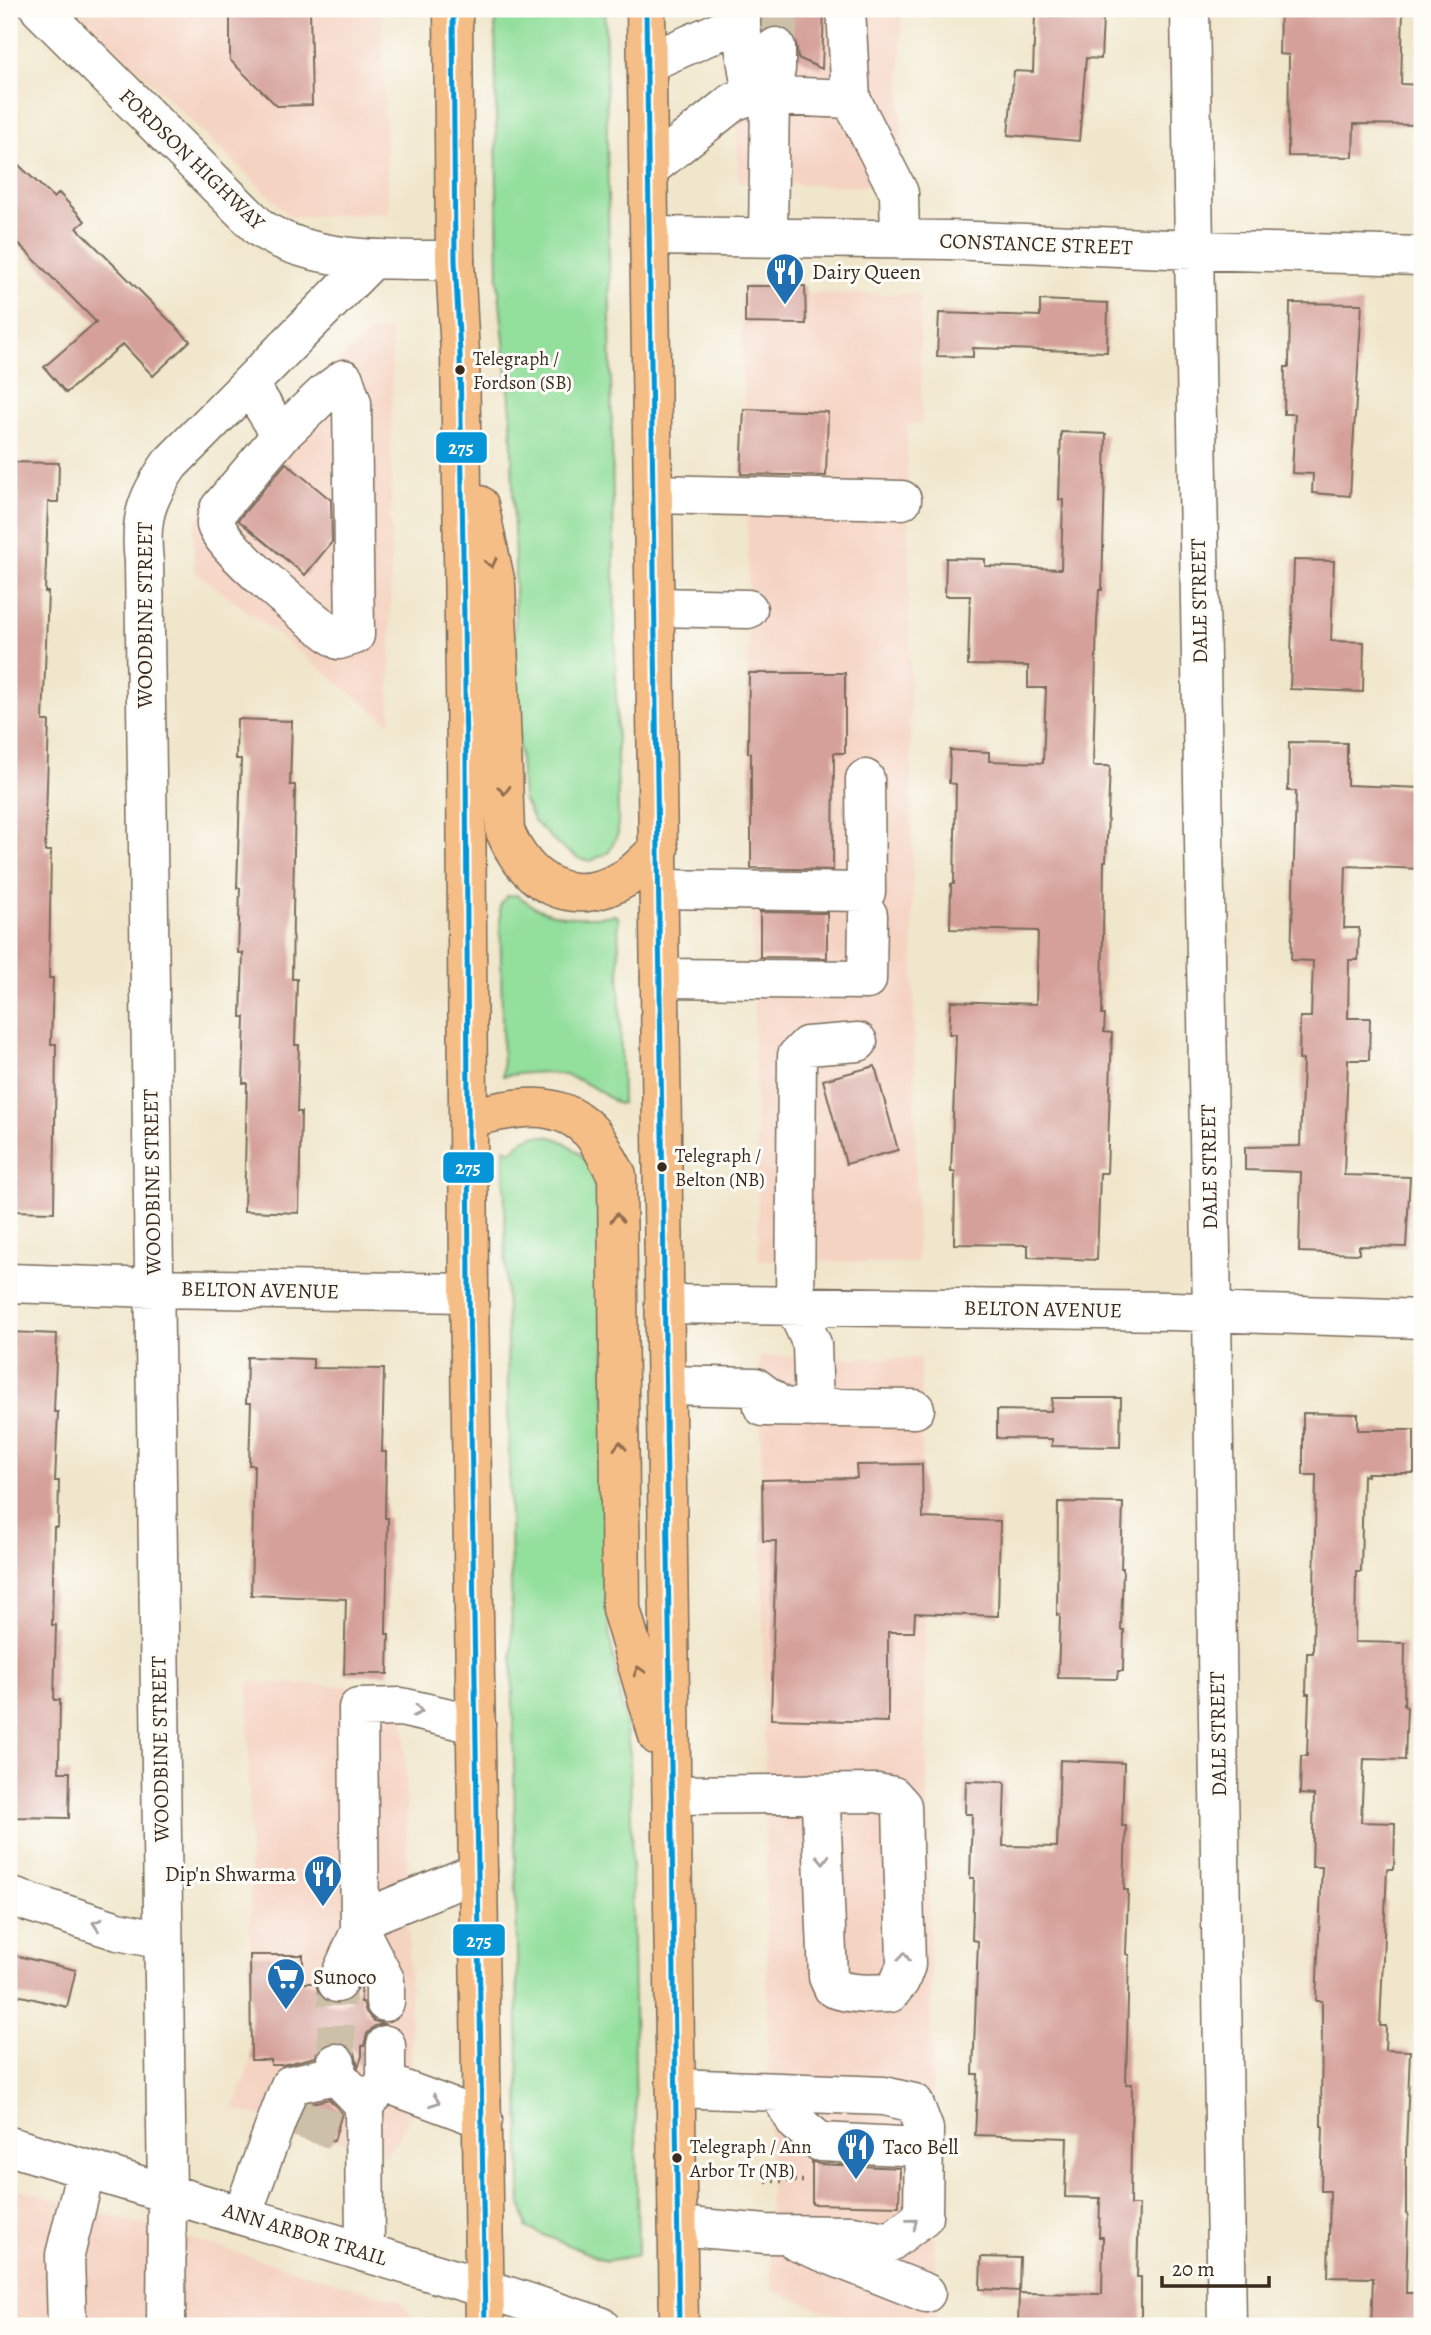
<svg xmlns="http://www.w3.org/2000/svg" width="1431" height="2335" font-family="Alegreya,serif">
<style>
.built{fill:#f5d3c2}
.green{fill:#93df9c;stroke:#67845d;stroke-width:2}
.building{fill:#d5a09a}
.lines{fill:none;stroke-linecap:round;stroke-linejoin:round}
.minor-tunnel{stroke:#ccc0a8;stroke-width:38;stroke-dasharray:38 19;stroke-linecap:butt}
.minor-casing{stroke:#7a6c5b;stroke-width:41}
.major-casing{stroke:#7a6c5b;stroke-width:41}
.path{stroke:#7a6c5b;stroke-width:4.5;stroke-dasharray:2 5;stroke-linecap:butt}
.minor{stroke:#fff;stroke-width:38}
.major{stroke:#f6be87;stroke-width:38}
.bus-1-casing{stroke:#fdfcf7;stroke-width:10}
.bus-1{stroke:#0696d7;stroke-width:5}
.oneway{stroke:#8f6d4d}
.oneway2{stroke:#a79f9a}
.bus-dot{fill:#3b2a1e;stroke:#fdfcf7;stroke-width:2.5}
.labels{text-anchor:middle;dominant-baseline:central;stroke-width:6;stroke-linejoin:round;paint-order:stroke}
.bus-label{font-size:19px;fill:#3b2a1e;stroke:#fdfcf7;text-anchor:start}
.street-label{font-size:21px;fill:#3b2a1e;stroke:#fdfcf7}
.poi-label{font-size:21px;fill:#3b2a1e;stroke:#fdfcf7;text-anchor:start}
.line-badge{stroke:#fdfcf7;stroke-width:2.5}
.badge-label{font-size:19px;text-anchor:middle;font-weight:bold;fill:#fff}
</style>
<rect width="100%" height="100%" fill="#fdfcf7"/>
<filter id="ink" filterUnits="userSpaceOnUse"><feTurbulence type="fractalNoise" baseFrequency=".0143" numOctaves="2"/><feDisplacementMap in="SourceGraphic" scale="14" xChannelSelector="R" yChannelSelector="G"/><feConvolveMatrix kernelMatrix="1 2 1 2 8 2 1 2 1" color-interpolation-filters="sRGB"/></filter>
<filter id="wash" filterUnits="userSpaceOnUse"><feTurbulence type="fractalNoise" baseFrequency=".00686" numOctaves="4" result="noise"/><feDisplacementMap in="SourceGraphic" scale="28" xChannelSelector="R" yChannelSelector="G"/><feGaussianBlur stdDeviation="1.57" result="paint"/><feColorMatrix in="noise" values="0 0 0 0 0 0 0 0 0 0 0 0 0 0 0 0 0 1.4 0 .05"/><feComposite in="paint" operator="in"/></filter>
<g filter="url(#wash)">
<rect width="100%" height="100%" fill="#f0e6cb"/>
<path class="built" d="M75 9H381L389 213 291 217Z
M736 9H901V188L738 182Z
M741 293 919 294 922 424 907 426 917 1263 759 1260 751 877V776L748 753V547Z
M392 329 390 723 194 570V525L210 493 368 333Z
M760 1356 920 1359 936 2326H865L771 2290Z
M248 1682 404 1688 412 2114 387 2155 234 2109 252 2057Z
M9 2186 401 2301 419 2326H9Z"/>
<path class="green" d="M495 9H605L618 816V833L609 852 591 861 580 859 558 845 534 821 523 799 515 693V570L511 411 498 282Z
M516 895C522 898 528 903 534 907 561 920 588 918 616 915L618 917 622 1103 618 1104C573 1072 557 1068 503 1076L500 906 507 896Z
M535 1136C568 1133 589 1161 602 1188L609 1631 630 1754 638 2255 606 2261 527 2228 521 2203 504 1148 512 1151 523 1140Z"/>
<g id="blocks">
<path class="building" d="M230 9H310L312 105 277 106 230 60Z
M763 9H824L822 69 798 58 795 37 787 28 775 25 764 29Z
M1374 9H1403L1401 84 1422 85V125L1354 124 1353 157 1288 156 1289 55 1279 54 1280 10 1374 13Z
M1035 15 1103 18 1101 59 1086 58 1079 141 1008 135 1014 71 1033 72Z
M9 156 54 198 59 193 85 221 77 228 190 341 153 376 123 344 66 393 44 367 96 322 9 234Z
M745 286H805L806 324 745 323Z
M1040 300 1108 303 1107 352 973 348V357L937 356 939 313 1040 316Z
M1290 303 1362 304 1350 496 1312 493 1313 474 1292 473 1295 414H1284L1285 367H1289Z
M744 409 828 412 826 476 741 474Z
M1061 432 1106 434 1102 590H1099L1097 620 1093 766H1110L1106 861H1104L1102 1015H1105L1104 1032 1112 1033 1107 1173H1100L1097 1260 1028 1257V1245L954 1244 955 1172H951L956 1034H949L951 1001 1036 1004 1038 931 950 929 951 884H954L956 784 949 783 950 750 989 752V761L1043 763 1046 688H1028V666L968 665 970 596H945L946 558 985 559V566L1061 569 1063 499 1059 500Z
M9 462 59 463 58 502H48L45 592H48L43 721H49L45 851H51L49 978H53L51 1044H56L54 1212 9 1211Z
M286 463 331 500 332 542 305 575 238 520Z
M1294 560 1334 561 1331 641 1364 642 1363 692 1290 689Z
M749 673H845V753H834L833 870 751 868V753H748Z
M237 719 292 721 290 785H295L292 979H297L295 1045H299L297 1112H301L299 1213 244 1211 247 1083H243L245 1017H241L243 953H238L240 888H237L241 759H236Z
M1289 742 1347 743V785L1422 788V869L1346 866 1344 928H1359L1358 960H1349L1348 1018H1370L1369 1060H1348L1344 1175 1410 1177 1406 1247 1359 1246V1254L1299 1252 1301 1172 1245 1170V1147L1300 1146 1303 1060H1299L1300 1017H1311L1313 961 1291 960 1296 791H1288Z
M760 912 827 913V958L760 957Z
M875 1066 898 1150 846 1164 823 1080Z
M9 1332 57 1334 54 1412H58L55 1481H59L58 1527H54L52 1625H56L54 1700H60L59 1772H70L69 1818 9 1817Z
M247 1357 313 1359V1368L384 1369 382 1452H386L385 1518H388L386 1634H389L388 1674H344L346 1599 251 1595 254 1465H249L251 1403H246Z
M1052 1398H1121L1120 1447 1052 1446V1439L997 1438V1410L1051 1411Z
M1303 1413 1358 1414V1430H1414V1473H1367V1476L1363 1475 1361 1572H1356L1355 1642 1405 1643 1404 1706 1407 1707 1405 1760 1364 1759 1361 1822 1395 1823 1394 1869H1387L1380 2026H1386L1385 2050 1410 2051 1406 2150V2214L1408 2215 1406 2293H1416L1415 2326H1371L1373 2278 1328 2277 1330 2191H1321L1323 2126H1321L1322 2009V2001H1316L1322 1867H1312L1314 1795 1300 1794 1301 1756H1307L1309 1694H1306L1307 1653H1313L1316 1475H1303Z
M922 1464 923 1518 1000 1521 998 1616 915 1613 914 1632H888V1722L771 1719 776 1541H763L762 1480 857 1478 856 1465Z
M1058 1502 1123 1503 1121 1568H1123L1121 1630H1124L1123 1671H1118L1117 1679 1058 1678 1060 1615H1057Z
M1060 1760 1124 1763 1122 1826H1126L1124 1890H1128L1126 1954 1129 1955 1126 2084H1132L1130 2205H1139L1137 2277H1141V2326H1018L1019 2293 1102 2294 1103 2237H1099L1100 2198 1065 2197 1067 2138 975 2135 978 2074H973L978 1941 972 1940 974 1878H970L972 1814H965L966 1781 1005 1782 1003 1846 1057 1847Z
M9 1954 76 1970 67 2007 9 1993Z
M250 1955H303V1983H316L319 1995 329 2003 340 2005 349 2001 361 1983V2002H363L366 2012 374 2021 384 2024 375 2026 367 2034 364 2046H362V2056L358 2067 355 2052 346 2044 337 2041 325 2044 317 2052 316 2057 282 2065H271V2060H251Z
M329 2099 342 2113 334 2141 297 2129 306 2104Z
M812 2161 819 2164 900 2168 899 2206 812 2204Z
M981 2257 1020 2258 1019 2291 980 2289Z"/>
</g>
</g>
<g filter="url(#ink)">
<use href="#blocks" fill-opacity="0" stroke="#7a6c5b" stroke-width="2"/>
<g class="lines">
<path class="minor-tunnel" d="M776 47 781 9
M336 2063 337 1983
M298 2118 337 2131"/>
<defs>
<path id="minor" d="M40 9 260 228C313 264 393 260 455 260
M1190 9 1212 1312 1227 2326
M741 27 752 95 851 99 846 9
M647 63 731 26 741 27V9
M851 99 899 193 900 240
M649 169 733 102 752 95
M650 236 950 240 1193 250 1422 256
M768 236 770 96 776 69V47
M249 384 281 435 324 394 344 379 352 403 355 635 339 640C315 623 222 549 216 525 215 520 218 513 219 509L281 435
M653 494 902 500
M656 607 748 609
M659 889 866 892 865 779
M660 978 867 980 868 915
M9 1283 154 1288 469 1293
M664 1304 1173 1311 1422 1319
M666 1385 755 1387 782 1407
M763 1407 915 1409
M814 1408 812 1344 795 1307 797 1056 807 1046 858 1042
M672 1795 877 1793 893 1796 902 1806 906 1965 900 1981 890 1993C870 1994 852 1995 833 1988L828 1977 821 1806 813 1793
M9 1896 118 1931 163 1940
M360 1920 478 1872
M360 1931 385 1980V2002
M337 1983 360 1931 358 1708 401 1707 476 1724
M336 2075 364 2104 365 2253
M386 2083 483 2119
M676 2088 884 2096 914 2103 924 2129 923 2217 890 2242 852 2235 766 2234 678 2226
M778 2092 796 2122 820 2142 922 2147
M368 2100 386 2083V2045
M9 2146 484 2288 600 2326
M242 2215 290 2085 336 2075V2063
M797 2242 926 2293
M67 2326 65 2255 86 2169
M166 2326 167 2193 144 562C139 519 146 499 170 464L372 260"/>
<path id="major" d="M453 9 455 260 460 354 466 753 469 1293 485 2326
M646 9 679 2326
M479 505 496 584 505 831C527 885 573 910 626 878 638 871 648 858 659 849
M469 1118C509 1109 554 1096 588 1129 600 1140 608 1161 617 1175L621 1609 658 1736"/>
</defs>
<use href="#minor" class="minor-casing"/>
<use href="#major" class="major-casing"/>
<path class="path" d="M766 2181H804"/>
<use href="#minor" class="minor"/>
<use href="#major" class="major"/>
<defs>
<path id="bus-1" d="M453 9 455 260 460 354 466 753 469 1293 485 2326
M646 9 679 2326"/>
</defs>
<use href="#bus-1" class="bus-1-casing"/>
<use href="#bus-1" class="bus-1"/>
</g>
<defs><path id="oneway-chevron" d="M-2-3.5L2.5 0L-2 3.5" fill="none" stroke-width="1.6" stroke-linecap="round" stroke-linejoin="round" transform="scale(1.75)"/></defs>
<g class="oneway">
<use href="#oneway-chevron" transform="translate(491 563) rotate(78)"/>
<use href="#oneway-chevron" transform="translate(504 790) rotate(88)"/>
<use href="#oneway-chevron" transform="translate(617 1218) rotate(-91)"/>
<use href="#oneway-chevron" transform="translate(620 1446) rotate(-91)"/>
<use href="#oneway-chevron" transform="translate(639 1671) rotate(-106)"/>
</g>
<g class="oneway2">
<use href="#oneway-chevron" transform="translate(418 1711) rotate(12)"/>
<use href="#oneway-chevron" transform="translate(823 1859) rotate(88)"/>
<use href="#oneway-chevron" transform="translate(97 1924) rotate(-162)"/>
<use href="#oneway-chevron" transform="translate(904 1957) rotate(-85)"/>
<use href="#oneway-chevron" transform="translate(435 2101) rotate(20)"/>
<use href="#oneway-chevron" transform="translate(913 2223) rotate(-39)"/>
</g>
</g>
<defs>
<symbol id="restaurant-pin" viewBox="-11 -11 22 30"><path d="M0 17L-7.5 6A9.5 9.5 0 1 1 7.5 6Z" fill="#1f6fb2" stroke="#fdfcf7"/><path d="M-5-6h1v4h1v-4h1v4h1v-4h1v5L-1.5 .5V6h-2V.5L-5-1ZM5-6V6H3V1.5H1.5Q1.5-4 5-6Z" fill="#fff"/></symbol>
<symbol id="supermarket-pin" viewBox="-11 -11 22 30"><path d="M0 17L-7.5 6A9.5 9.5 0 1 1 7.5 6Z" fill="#1f6fb2" stroke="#fdfcf7"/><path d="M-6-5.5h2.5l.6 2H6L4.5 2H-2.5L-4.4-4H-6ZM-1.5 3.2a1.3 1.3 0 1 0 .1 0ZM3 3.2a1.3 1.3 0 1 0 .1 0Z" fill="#fff"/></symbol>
</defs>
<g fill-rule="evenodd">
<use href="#restaurant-pin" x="763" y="250" width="44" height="60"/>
<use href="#restaurant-pin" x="301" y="1852" width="44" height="60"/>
<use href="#supermarket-pin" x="264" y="1955" width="44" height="60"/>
<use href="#restaurant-pin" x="834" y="2125" width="44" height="60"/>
</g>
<g class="bus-dot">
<circle cx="460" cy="370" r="6"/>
<circle cx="662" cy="1167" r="6"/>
<circle cx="677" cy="2158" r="6"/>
</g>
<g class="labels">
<g class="bus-label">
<text x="473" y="359">Telegraph /<tspan x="473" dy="24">Fordson (SB)</tspan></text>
<text x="675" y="1156">Telegraph /<tspan x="675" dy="24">Belton (NB)</tspan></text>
<text x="690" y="2147">Telegraph / Ann<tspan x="690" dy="24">Arbor Tr (NB)</tspan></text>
</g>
<g class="street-label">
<text transform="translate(192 159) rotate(44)">FORDSON HIGHWAY</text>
<text transform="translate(1036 244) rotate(2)">CONSTANCE STREET</text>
<text transform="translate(1199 601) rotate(-91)">DALE STREET</text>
<text transform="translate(145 615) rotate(-90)">WOODBINE STREET</text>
<text transform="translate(1209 1167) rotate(-91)">DALE STREET</text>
<text transform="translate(152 1182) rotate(-91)">WOODBINE STREET</text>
<text transform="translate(260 1290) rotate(1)">BELTON AVENUE</text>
<text transform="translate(1043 1309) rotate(1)">BELTON AVENUE</text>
<text transform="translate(1218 1734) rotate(-91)">DALE STREET</text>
<text transform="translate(160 1749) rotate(-91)">WOODBINE STREET</text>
<text transform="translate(305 2234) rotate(17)">ANN ARBOR TRAIL</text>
</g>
<g class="poi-label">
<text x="812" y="272">Dairy Queen</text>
<text x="296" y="1874" text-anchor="end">Dip'n Shwarma</text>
<text x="313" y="1977">Sunoco</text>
<text x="883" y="2147">Taco Bell</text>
</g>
</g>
<g class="line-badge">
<rect x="435" y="431" width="53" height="33" rx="7" fill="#0696d7"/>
<rect x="442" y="1151" width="53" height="33" rx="7" fill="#0696d7"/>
<rect x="452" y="1923" width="54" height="34" rx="7" fill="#0696d7"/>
</g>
<g class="badge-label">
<text x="461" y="454">275</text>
<text x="468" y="1174">275</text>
<text x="479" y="1947">275</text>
</g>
<rect width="1431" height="2335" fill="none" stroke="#fdfcf7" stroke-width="35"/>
<path d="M1162 2276v10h107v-10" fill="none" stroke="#3b2a1e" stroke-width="3.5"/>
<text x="1172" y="2276" font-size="21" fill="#3b2a1e" stroke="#fdfcf7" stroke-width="5" paint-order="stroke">20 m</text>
</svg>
